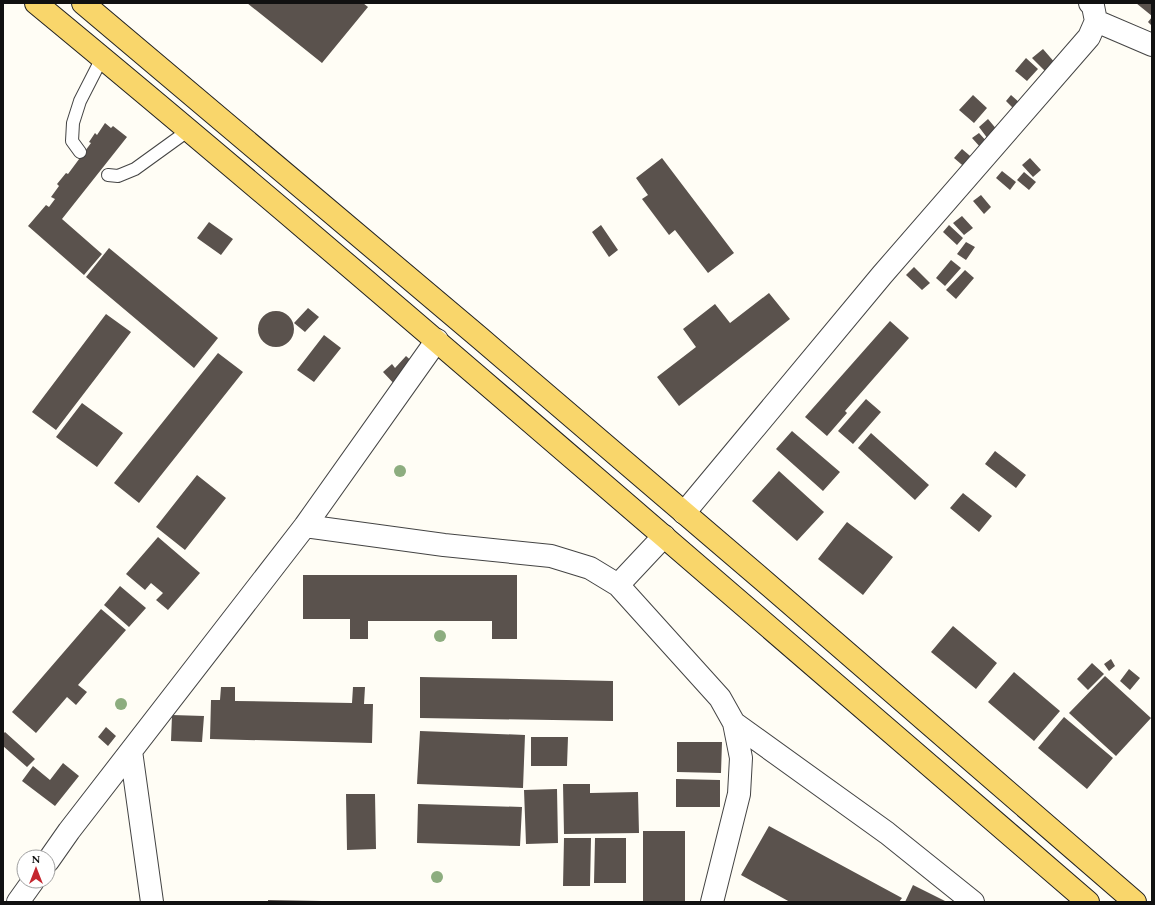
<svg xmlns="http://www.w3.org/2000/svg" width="1155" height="905" font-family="Spectral,serif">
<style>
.building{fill:#5a524d}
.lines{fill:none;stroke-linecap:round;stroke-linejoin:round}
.lane-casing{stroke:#444;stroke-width:14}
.street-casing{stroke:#444;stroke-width:24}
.primary-casing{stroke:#222;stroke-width:24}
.lane{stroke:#fff;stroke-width:12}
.street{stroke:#fff;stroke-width:22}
.primary{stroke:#f9d66b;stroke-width:22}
.tree{fill:#8dad7f}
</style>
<rect width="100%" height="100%" fill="#fffdf5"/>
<path class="building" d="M247 3H363L368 7 322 63Z
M1136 3H1152V16Z
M1152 17V26L1148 22Z
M1043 49 1056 64 1047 73 1032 58Z
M1026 58 1038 69 1027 81 1015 71Z
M973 95 987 108 974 123 959 110Z
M1011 95 1022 105 1016 111 1006 101Z
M988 119 998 131 988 139 979 127Z
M105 123 111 128 113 126 127 137 62 219 102 254 84 275 28 226 46 205 49 207 55 199 51 197 59 186 57 184 66 173 68 174 91 143 89 142 95 133 97 135Z
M979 133 988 143 981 148 972 138Z
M962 149 976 161 968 170 954 158Z
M662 158 734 253 708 273 675 230 669 235 642 199 648 195 636 178Z
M1030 158 1041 170 1033 177 1022 165Z
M1002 171 1016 182 1010 190 996 178Z
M1024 172 1036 182 1029 190 1017 180Z
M981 195 991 207 984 214 973 201Z
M962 216 973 228 964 235 953 223Z
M209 222 233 239 221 255 197 238Z
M601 225 618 250 609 257 592 232Z
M949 225 963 238 957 245 943 232Z
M966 242 975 247 966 260 957 254Z
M109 248 218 338 194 368 86 277Z
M951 260 961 268 945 286 936 278Z
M914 267 930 283 922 290 906 275Z
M965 270 974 278 956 299 946 290Z
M769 293 790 319 679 406 657 377 696 347 683 329 715 304 730 323Z
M308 308 319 317 305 332 294 323Z
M258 329a18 18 0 1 1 36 0a18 18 0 1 1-36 0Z
M106 314 131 332 56 430 32 412Z
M890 321 909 338 845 411 847 413 827 436 805 417Z
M324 335 341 348 314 382 297 370Z
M218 353 243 372 139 503 114 483Z
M406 356 415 364 397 387 383 372 392 364 395 368Z
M866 399 881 412 853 444 838 431Z
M82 403 123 433 97 467 56 437Z
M792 431 840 472 823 491 776 449Z
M871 433 929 485 915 500 858 448Z
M995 451 1026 475 1016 488 985 464Z
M779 471 824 512 797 541 752 501Z
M197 475 226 498 185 550 156 527Z
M963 493 992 516 979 532 950 508Z
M847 522 893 557 863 595 818 559Z
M158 537 200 573 168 610 156 600 163 593 151 583 145 590 126 574Z
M303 575H517V639H492V621H368V639H350V619H303Z
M120 586 146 608 129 627 104 605Z
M101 609 126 630 78 685 87 692 76 705 67 697 36 733 12 712Z
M953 626 997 663 976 689 931 652Z
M1111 659 1115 666 1109 671 1104 664Z
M1092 663 1104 674 1088 690 1077 679Z
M1129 669 1140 678 1130 690 1120 681Z
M1014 672 1060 711 1034 741 988 702Z
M1105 676 1151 718 1116 756 1069 713Z
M420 677 613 681V721L420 718Z
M221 687H235V701L352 703 353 687H365L364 704H373L372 743 210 739 211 700H220Z
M172 715 204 716 202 742 171 741Z
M1064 717 1113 758 1087 789 1038 748Z
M106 727 116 736 108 746 98 737Z
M420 731 525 735 523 788 417 784Z
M5 732 35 759 27 767 3 746V734Z
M531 737H568L567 766H531Z
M677 742H722L721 773 677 772Z
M63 763 79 776 55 806 22 781 33 766 50 780Z
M676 779 720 780V807H676Z
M563 784H590V793L638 792 639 833 564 834Z
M557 789 558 843 526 844 524 790Z
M346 794H375L376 849 347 850Z
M418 804 522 807 520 846 417 843Z
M769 826 902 898 899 902H790L741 875Z
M643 831H685V902H643Z
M564 838H591L590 886H563Z
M595 838H626V883H594Z
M913 885 947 902H905Z
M268 900 322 901V902H268Z"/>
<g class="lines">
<defs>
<path id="lane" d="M80 152 72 141 73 123 80 101 102 58
M108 175 118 176 135 169 189 130"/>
<path id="street" d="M1096 21 1152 45
M684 513 882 275 1089 37 1096 21 1093 6 1090 3
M305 526 444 545 551 556 590 568 618 585
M664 536 618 585 720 698 734 723 741 758 739 794 712 902
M734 723 887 833 973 902
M131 751 152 902
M48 861 69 831 305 526 437 340
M18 902 33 881"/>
<path id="primary" d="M36 3C247 177 454 356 661 534 804 656 946 779 1088 902
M83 3 480 338 771 587 1135 902"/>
</defs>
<use href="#lane" class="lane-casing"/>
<use href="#street" class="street-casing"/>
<use href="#primary" class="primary-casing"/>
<use href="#lane" class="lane"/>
<use href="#street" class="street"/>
<use href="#primary" class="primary"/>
</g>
<g class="tree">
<circle cx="400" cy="471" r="6"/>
<circle cx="440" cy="636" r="6"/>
<circle cx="121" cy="704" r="6"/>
<circle cx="437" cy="877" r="6"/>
</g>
<rect width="1155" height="905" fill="none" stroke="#111111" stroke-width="8"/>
<g transform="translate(36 869)"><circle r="19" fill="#ffffff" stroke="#a0a0a0"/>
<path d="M0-3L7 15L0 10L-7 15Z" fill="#c4262e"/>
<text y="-6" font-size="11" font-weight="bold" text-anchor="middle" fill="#111111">N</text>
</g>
</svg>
